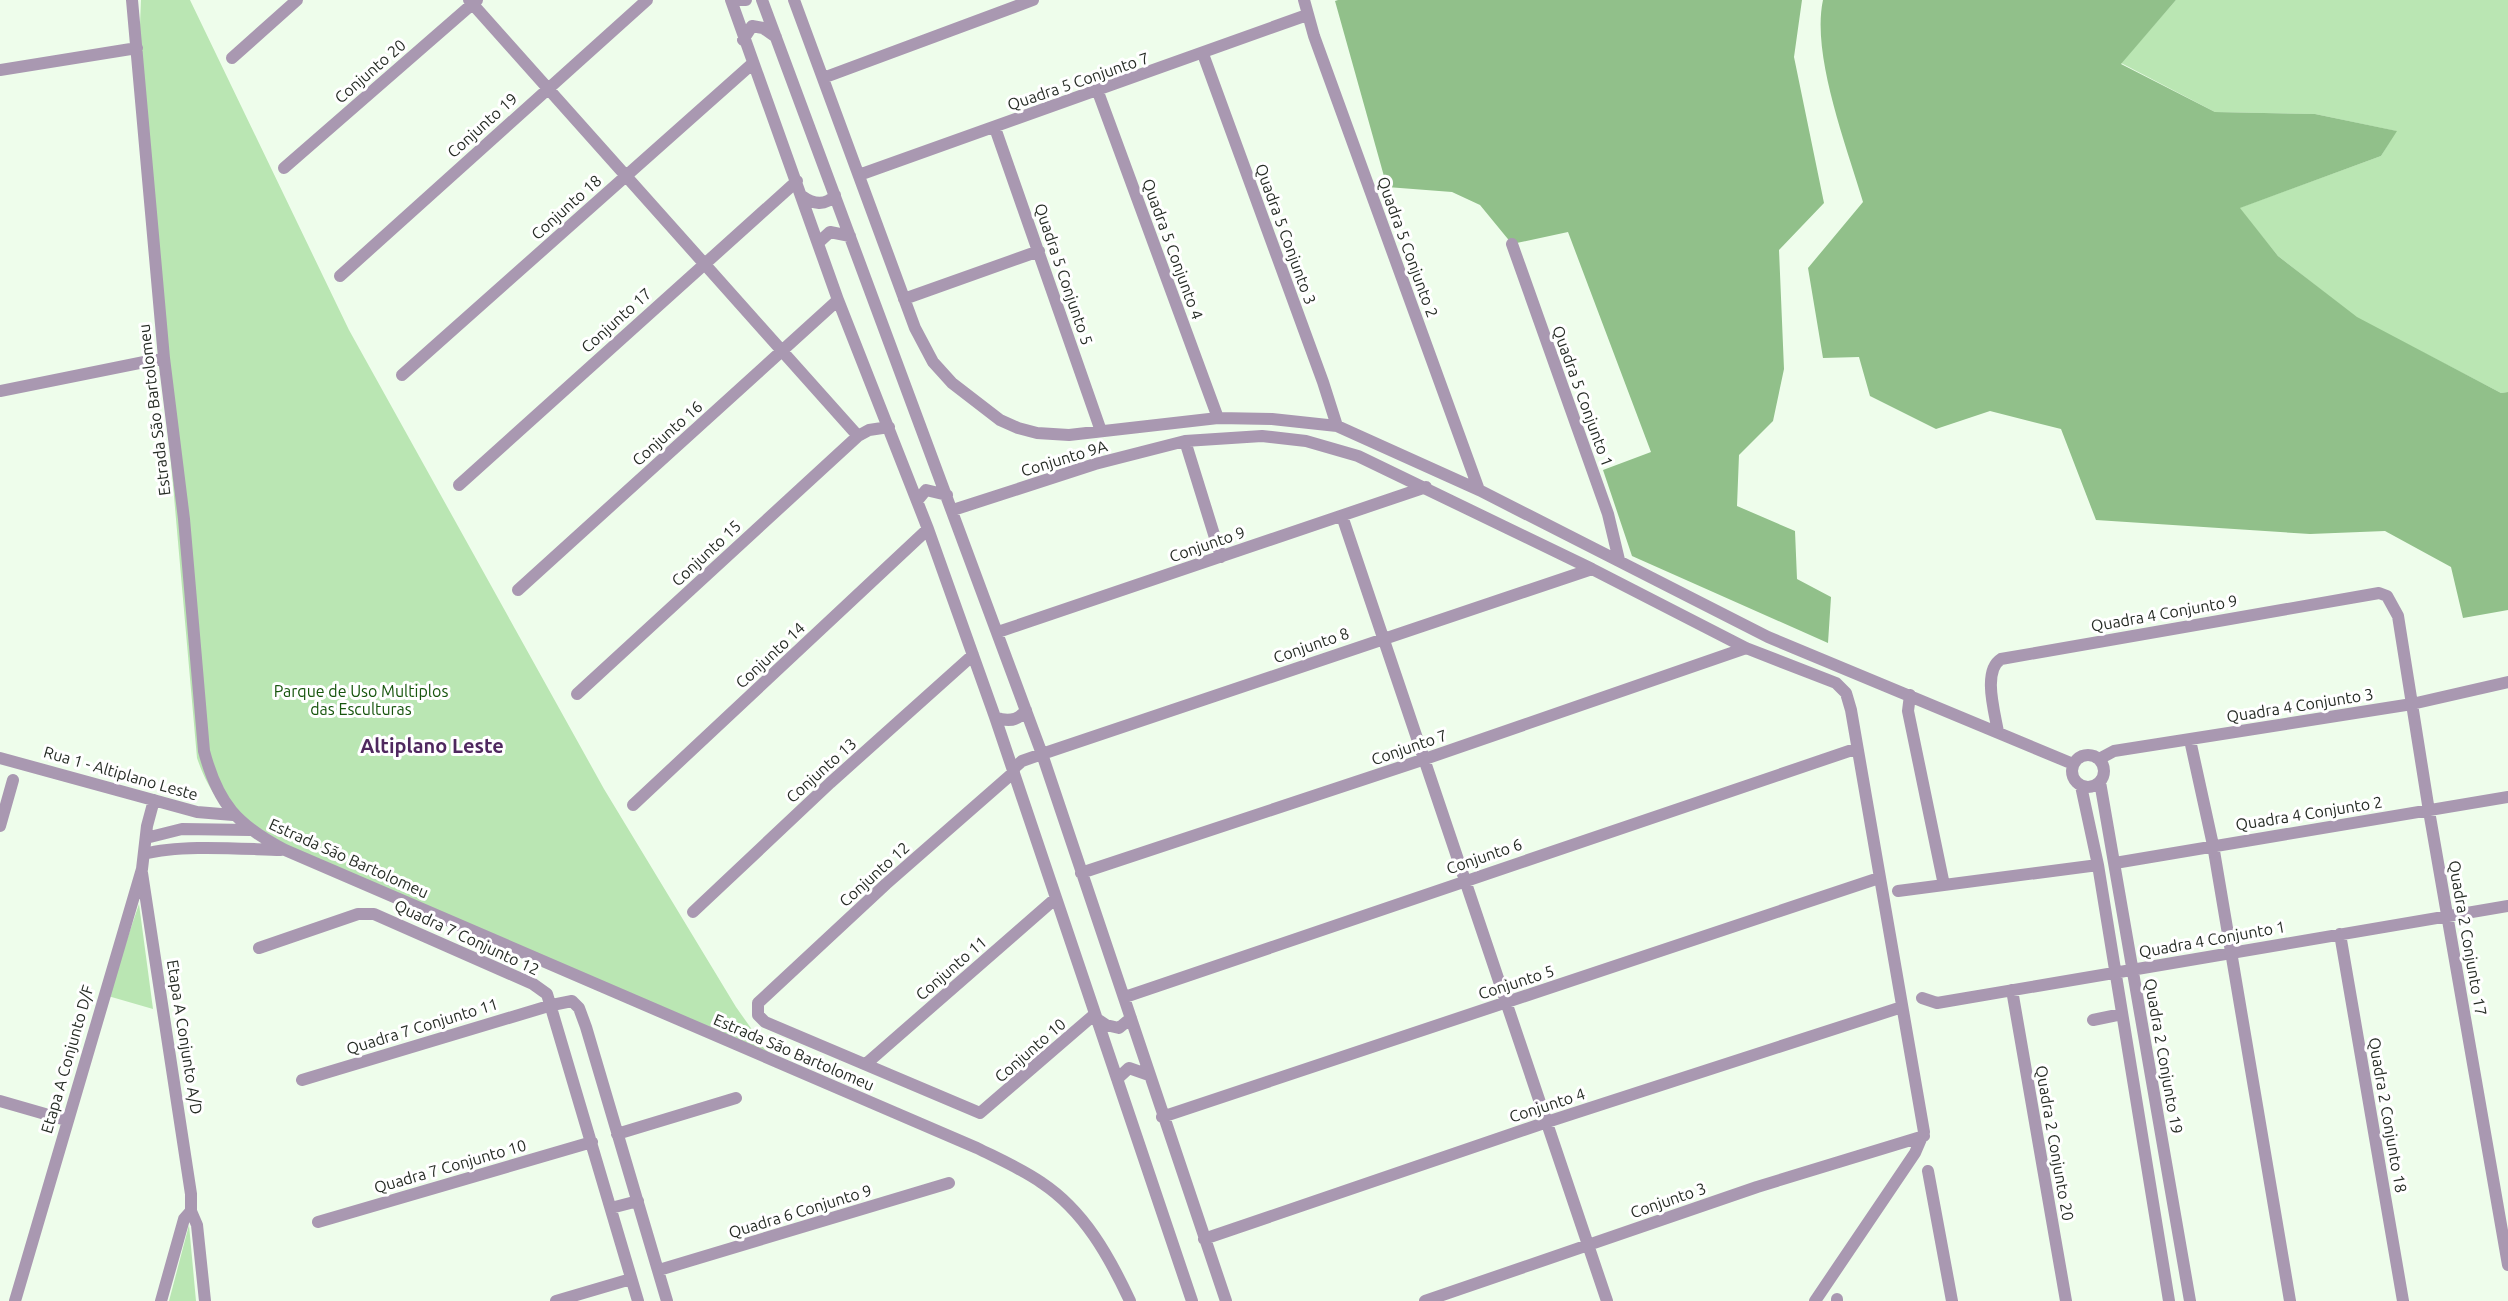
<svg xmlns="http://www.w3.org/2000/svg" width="2508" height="1301" font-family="Ubuntu,sans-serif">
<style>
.green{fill:#bae6b3}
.forest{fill:#91c08a}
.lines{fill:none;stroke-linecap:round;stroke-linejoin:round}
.minor{stroke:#a998b1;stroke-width:12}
.labels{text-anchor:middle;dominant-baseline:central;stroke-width:6;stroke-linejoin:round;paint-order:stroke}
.street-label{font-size:16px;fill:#262c25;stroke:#fff}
.park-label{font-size:16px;fill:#17550d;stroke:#fff}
.quarter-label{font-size:20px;font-weight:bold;fill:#4f285f;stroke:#fff}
</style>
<rect width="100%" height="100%" fill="#eefdeb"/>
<path class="green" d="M141 0H190L349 330 604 789 736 1007 777 1065 255 837C226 814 209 793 197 758L162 360 139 49Z
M2176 0H2508V392L2501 393 2357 318 2278 256 2239 208 2381 156 2396 131 2315 114 2215 112 2121 63Z
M139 904 153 1009 108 996Z
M189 1225 196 1301H169Z"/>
<path class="forest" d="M1338 0H1802L1794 57 1824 203 1779 250 1784 369 1773 421 1739 455 1737 506 1795 531 1797 579 1831 597 1828 643 1632 556 1603 470 1651 452 1568 232 1512 244 1480 205 1452 192 1387 187 1335 1Z
M1823 0H2176L2121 64 2215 112 2315 114 2397 131 2381 156 2240 208 2278 256 2357 317 2501 393 2508 392V610L2463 618 2451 567 2385 531 2310 534 2096 520 2061 429 1990 411 1936 429 1870 396 1859 357 1823 358 1808 268 1863 202C1847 147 1811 55 1823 0Z"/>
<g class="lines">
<path class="minor" d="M132 0 164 358 184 519 204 751C218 804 237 825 285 850L977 1148C999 1159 1022 1169 1042 1183 1084 1211 1109 1256 1130 1301
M469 0 858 436
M731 0 838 300 928 529 995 717 1192 1301
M737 0H746
M762 0 1042 754 1226 1301
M794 0 915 328 933 362 952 383 1000 420 1018 428 1037 433 1069 435 1218 418 1272 419 1337 426 1479 490 1768 637 2073 764
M1304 0 1314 36 1479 490
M743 40 752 26 763 28 776 37
M1203 54 1323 382 1337 426
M232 58 297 0
M0 70 137 48
M823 78 1033 0
M1098 92 1218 418
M995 128 1101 431
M284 168 477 0
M859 175 1307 15
M802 196C813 204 825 207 835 195
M819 242 830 232 850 236
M1512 244 1608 514 1619 560
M340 276 647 0
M904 299 1039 251
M402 375 752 64
M0 391 164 358
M1185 441 1221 557
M459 485 797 181
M917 501 926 490 947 495
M953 510 1095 464 1185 441 1262 436 1306 441 1358 456 1592 569 1746 648 1836 683 1846 693 1851 710 1924 1132 1915 1153 1815 1301
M1342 516 1607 1301
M518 590 838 300
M998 632 1426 487
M577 694 858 436 869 430 889 427
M1910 695 1908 711 1944 885
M995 717C1007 722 1018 721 1026 710
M1998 732C1995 713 1982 671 2001 659L2379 593 2387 596 2398 616 2429 811 2508 1265
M2190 740 2213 845 2290 1301
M2072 771a16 16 0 1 1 32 0a16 16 0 1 1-32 0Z
M0 758 197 812 233 815
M2099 759 2114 751 2412 704 2508 682
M1013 769 1022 761 1042 754 1592 569
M1014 772 886 884 758 1003V1015L765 1022 980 1113 1095 1014
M2100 782 2190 1301
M2081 786 2098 865 2169 1301
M633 805 928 529
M0 826 13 780
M146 838 182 829 250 830
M144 854C181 844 241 849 281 850
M2115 863 2508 797
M142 873 191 1194V1211L197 1225 205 1301
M1081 873 1425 759 1746 648
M1898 891 2098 865
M693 912 830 783 973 655
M2340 934 2403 1301
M259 948 358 914H374L533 984 547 994 638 1301
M2012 990 2066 1301
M1125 997 1855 749
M1922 998 1937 1003 2508 906
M1097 1019 1106 1025 1119 1028 1131 1018
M2093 1020 2122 1014
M867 1063 1056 898
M1117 1079 1129 1068 1149 1075
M302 1080 552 1005 572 1001 579 1008 586 1027 667 1301
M0 1101 66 1120
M1162 1117 1879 878
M617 1134 736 1098
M1928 1171 1952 1301
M611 1208 638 1201
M318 1222 592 1142
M1204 1239 1547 1122 1902 1007
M659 1270 949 1183
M1837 1299V1301
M15 1301 142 869 147 826 154 800
M161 1301 184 1219 191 1211
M556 1301 631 1279
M1425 1301 1757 1187 1924 1136"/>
</g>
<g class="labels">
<g class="street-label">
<text transform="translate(370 71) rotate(-41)">Conjunto 20</text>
<text transform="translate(1078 81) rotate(-19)">Quadra 5 Conjunto 7</text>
<text transform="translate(482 125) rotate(-42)">Conjunto 19</text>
<text transform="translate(566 207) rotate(-42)">Conjunto 18</text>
<text transform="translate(1286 234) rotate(70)">Quadra 5 Conjunto 3</text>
<text transform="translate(1408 247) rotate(70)">Quadra 5 Conjunto 2</text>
<text transform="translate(1173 249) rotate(70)">Quadra 5 Conjunto 4</text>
<text transform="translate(1064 274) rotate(71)">Quadra 5 Conjunto 5</text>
<text transform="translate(616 320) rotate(-42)">Conjunto 17</text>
<text transform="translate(1583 396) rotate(70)">Quadra 5 Conjunto 1</text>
<text transform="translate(154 410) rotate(-97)">Estrada São Bartolomeu</text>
<text transform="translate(667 433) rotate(-42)">Conjunto 16</text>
<text transform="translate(1064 458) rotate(-17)">Conjunto 9A</text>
<text transform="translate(1207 544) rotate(-19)">Conjunto 9</text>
<text transform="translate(706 553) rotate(-43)">Conjunto 15</text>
<text transform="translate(2164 613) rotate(-10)">Quadra 4 Conjunto 9</text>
<text transform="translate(1311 645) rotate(-19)">Conjunto 8</text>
<text transform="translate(770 655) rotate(-43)">Conjunto 14</text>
<text transform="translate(2300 705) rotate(-9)">Quadra 4 Conjunto 3</text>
<text transform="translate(1409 747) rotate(-19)">Conjunto 7</text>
<text transform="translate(821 770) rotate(-42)">Conjunto 13</text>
<text transform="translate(121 773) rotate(16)">Rua 1 - Altiplano Leste</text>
<text transform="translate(2309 813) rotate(-9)">Quadra 4 Conjunto 2</text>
<text transform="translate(1484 856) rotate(-19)">Conjunto 6</text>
<text transform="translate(349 858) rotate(24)">Estrada São Bartolomeu</text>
<text transform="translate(874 874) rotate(-42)">Conjunto 12</text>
<text transform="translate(467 937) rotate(25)">Quadra 7 Conjunto 12</text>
<text transform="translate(2468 938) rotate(80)">Quadra 2 Conjunto 17</text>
<text transform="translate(2212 939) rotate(-10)">Quadra 4 Conjunto 1</text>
<text transform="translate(951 968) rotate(-41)">Conjunto 11</text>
<text transform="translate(1516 982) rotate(-18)">Conjunto 5</text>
<text transform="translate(422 1026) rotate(-17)">Quadra 7 Conjunto 11</text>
<text transform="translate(185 1037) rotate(81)">Etapa A Conjunto A/D</text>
<text transform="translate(1030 1050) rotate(-41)">Conjunto 10</text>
<text transform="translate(794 1052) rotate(23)">Estrada São Bartolomeu</text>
<text transform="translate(2164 1056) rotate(80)">Quadra 2 Conjunto 19</text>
<text transform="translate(67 1059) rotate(-74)">Etapa A Conjunto D/F</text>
<text transform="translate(1547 1105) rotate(-18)">Conjunto 4</text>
<text transform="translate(2388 1115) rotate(80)">Quadra 2 Conjunto 18</text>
<text transform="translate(2055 1143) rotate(80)">Quadra 2 Conjunto 20</text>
<text transform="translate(450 1166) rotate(-16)">Quadra 7 Conjunto 10</text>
<text transform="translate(1668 1200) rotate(-19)">Conjunto 3</text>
<text transform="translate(800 1211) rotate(-17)">Quadra 6 Conjunto 9</text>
</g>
<g class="park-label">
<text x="361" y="691">Parque de Uso Multiplos<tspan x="361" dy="18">das Esculturas</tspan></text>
</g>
<g class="quarter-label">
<text x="432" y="745">Altiplano Leste</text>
</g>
</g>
</svg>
